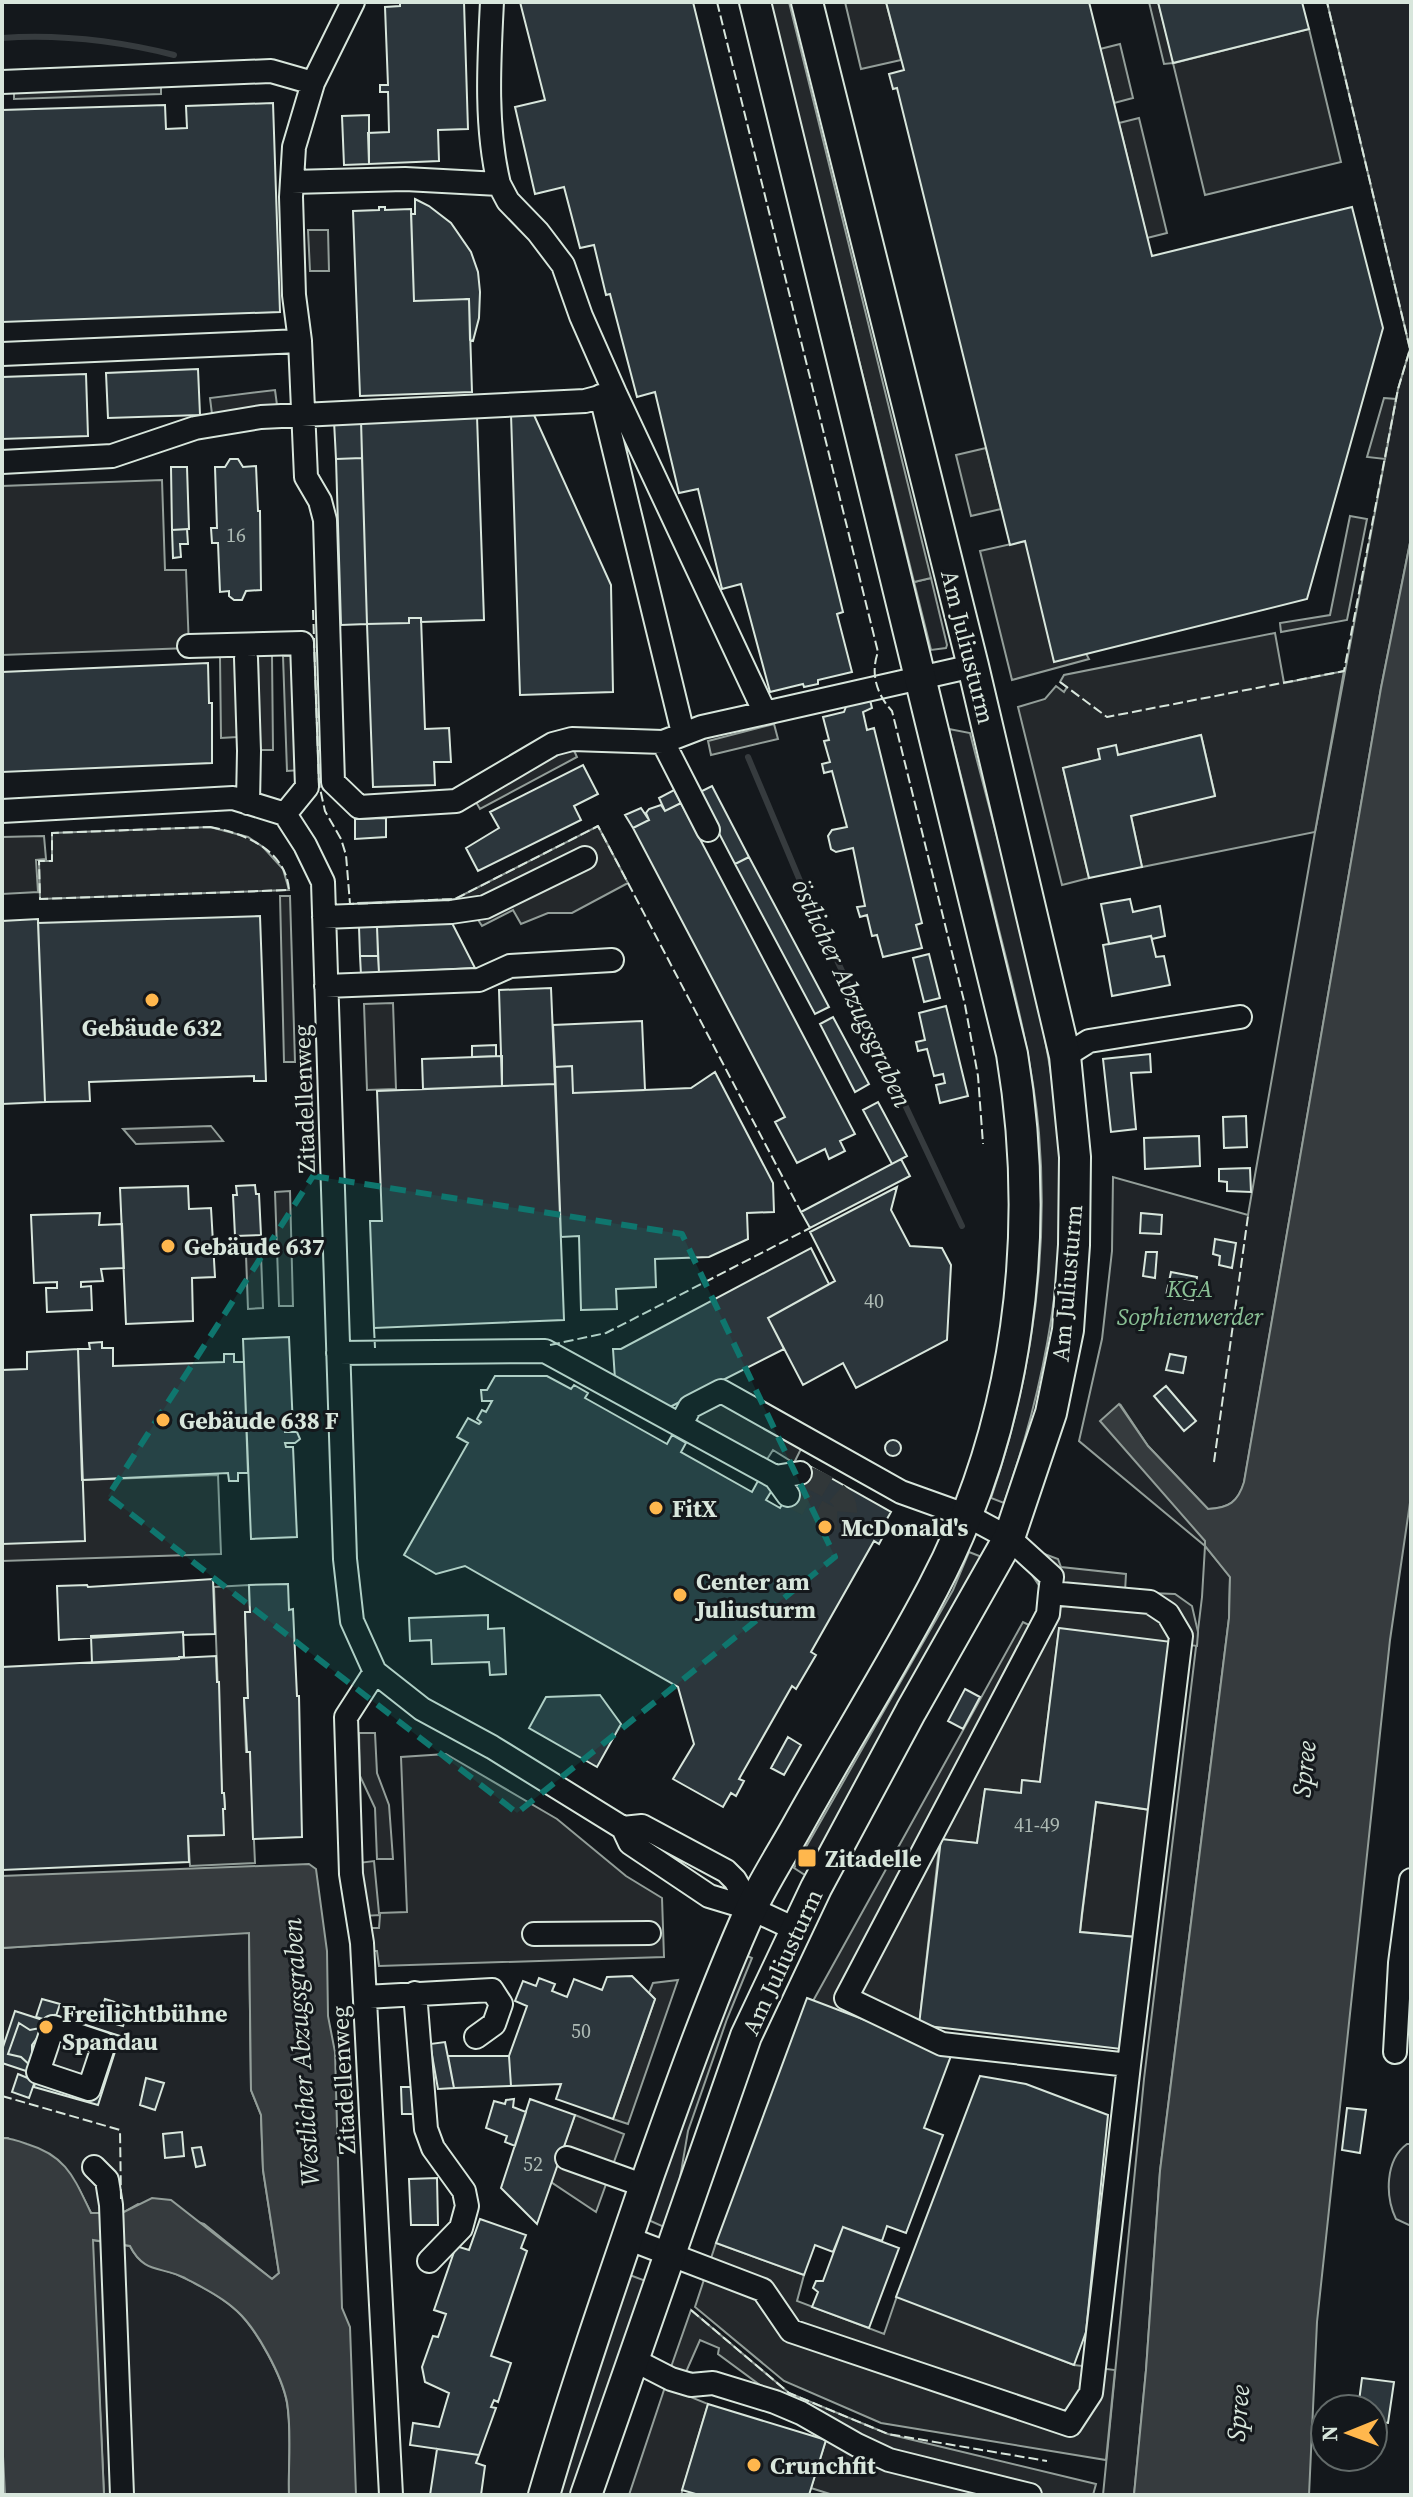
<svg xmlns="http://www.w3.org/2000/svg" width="1413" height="2497" font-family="'Source Serif 4',serif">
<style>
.green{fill:#202428;stroke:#939e99;stroke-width:2}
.parking{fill:#24282b;stroke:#939e99;stroke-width:2}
.water{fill:#363b3e;stroke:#939e99;stroke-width:2}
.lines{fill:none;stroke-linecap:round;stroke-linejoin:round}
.stream{stroke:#363b3e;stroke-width:6}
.building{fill:#2c363c;stroke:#d8e6dc;stroke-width:2}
.minor-tunnel{stroke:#313739;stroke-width:22;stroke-dasharray:22 11;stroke-linecap:butt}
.minor-casing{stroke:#d8e6dc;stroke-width:26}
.major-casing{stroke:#d8e6dc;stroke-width:34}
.minor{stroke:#14181c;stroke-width:22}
.major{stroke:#14181c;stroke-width:30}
.fence{stroke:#d8e6dc;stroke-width:2;stroke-dasharray:10 4;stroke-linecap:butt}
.marked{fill:#0f766e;fill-opacity:0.2;stroke:#0f766e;stroke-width:6;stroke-dasharray:16 10;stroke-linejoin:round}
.poi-dot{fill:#ffb74d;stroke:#14181c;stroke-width:3}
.labels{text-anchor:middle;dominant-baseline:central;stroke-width:6;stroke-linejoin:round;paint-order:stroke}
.number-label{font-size:20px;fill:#adbab4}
.street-label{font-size:24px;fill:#d8e6dc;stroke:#14181c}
.poi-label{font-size:24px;font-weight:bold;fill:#d8e6dc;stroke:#14181c;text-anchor:start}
.park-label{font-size:24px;font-style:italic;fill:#8ac095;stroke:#14181c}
.water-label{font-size:26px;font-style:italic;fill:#d8e6dc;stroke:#14181c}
</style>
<rect width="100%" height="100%" fill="#14181c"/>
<path class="green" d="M1327 2H1411V538L1381 688 1244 1483C1238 1502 1229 1508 1208 1509L1148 1446 1120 1404 1206 1541 1205 1546 1230 1576 1229 1618 1160 2171 1146 2370 1134 2495H1103L1144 2079 1202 1597 1205 1546 1079 1441 1102 1339 1112 1251 1113 1177 1248 1215 1315 832 1398 389 1410 349Z
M931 578 947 645 946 648 931 650 914 582Z
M949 729 970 733C998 844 1033 961 1051 1074 1075 1219 1053 1365 1004 1503L991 1498C1031 1380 1049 1257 1039 1133 1033 1064 1016 997 999 930 983 863 966 796 949 729Z
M969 1552 982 1557 805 1875 794 1868 953 1590Z
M249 1932 251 2090 261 2115 263 2170 279 2273 272 2279 204 2224 138 2204 122 2213H91L78 2187 8 2138H2V1948Z
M745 1955 752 1958 727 2019 688 2131 679 2184 664 2227 646 2219Z
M1407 2144H1411V2226L1396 2219C1385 2196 1385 2160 1407 2144Z
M92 2240 130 2246C142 2270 159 2266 180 2276 200 2285 221 2296 237 2311 257 2330 282 2376 287 2403 292 2432 288 2465 289 2495H104Z
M627 2274 646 2281 573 2495H555Z"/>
<path class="parking" d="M770 2H789L931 578 914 582Z
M845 2H886L901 60 861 69Z
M1149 2H1158L1174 63 1309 29 1341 162 1205 195 1173 63 1164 64Z
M1120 44 1133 98 1114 103 1100 49Z
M161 87V94L14 99V92Z
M1139 118 1167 233 1147 238 1119 123Z
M308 230H328L329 271H310Z
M275 390 277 405 212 414 210 398Z
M1384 398 1396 399 1385 459 1367 457Z
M986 448 1001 509 971 516 956 455Z
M162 480 165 570H186L189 648 2 655V486Z
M1350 516 1367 519 1347 620 1281 632 1280 623 1330 615Z
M1025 541 1089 659 1012 680 980 551Z
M1275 633 1284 683 1344 671 1315 832 1142 867 1131 816 1215 795 1201 735 1063 768 1089 878 1062 885 1018 707 1045 699 1056 686 1064 692 1067 687 1060 682 1064 675Z
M258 655H272L273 750H259Z
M236 656 237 737 221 738 220 657Z
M283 656H296L300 770 287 771Z
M774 724 778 739 711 755 708 741Z
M571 744 577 757 480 809 473 797Z
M598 826 628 883 572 913H548L521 924 513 910 482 926 475 915 452 923 359 927 358 903 455 899Z
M210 827 248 837 263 847 283 869 289 890 40 899 39 861H52V833Z
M44 836 46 859 36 860 38 892 2 894V837Z
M280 896H290L295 1062H284Z
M393 1003 396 1089 367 1090 364 1004Z
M211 1126 223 1141 136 1144 123 1129Z
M290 1191 293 1306H279L275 1192Z
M246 1255H261L263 1308 248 1309Z
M723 1400 802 1447 794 1463 773 1450 764 1464 692 1421 697 1412Z
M218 1475 221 1554 2 1561V1544L82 1480Z
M1039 1552 1058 1559 1061 1567 1126 1574 1125 1592 1175 1594 1192 1606 1198 1632 1197 1646 1059 1629 1040 1782 1023 1780 1021 1793 985 1789 977 1843 940 1839 919 2025 908 2037 813 2001 1023 1622 1035 1628 1040 1587 1030 1572Z
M249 1585 250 1612 245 1613 248 1698 244 1699 246 1752H250L255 1863 190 1866 188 1836 223 1835V1809L225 1808 224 1794 222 1793 214 1587Z
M359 1733H375L377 1773 389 1805 393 1859H377L375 1808 360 1776Z
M446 1754 557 1819 626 1876 662 1898 664 1957 379 1966 377 1951H370L367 1928H379L380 1915 363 1916 358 1863 374 1861 379 1913 407 1912 401 1757Z
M1096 1802 1157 1811 1136 1937 1080 1932Z
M678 1980 628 2124 613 2119 655 1999 649 1993 653 1983Z
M575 2115 624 2134 596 2212 551 2182Z
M716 2243 804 2275 797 2301 884 2334 897 2296 1074 2365 1115 2370 1106 2460 881 2423 784 2381 695 2307Z
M691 2310 789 2393 888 2434 1096 2484 1093 2495H833L811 2488 826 2440 775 2396 718 2354 719 2348 700 2340 686 2372 671 2367Z
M668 2378 691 2385 688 2396 708 2404 681 2495H629Z"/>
<path class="water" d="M1411 538V1496L1390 1640 1317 2322 1309 2495H1134L1146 2370 1160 2171 1229 1618 1230 1577 1205 1546V1541L1100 1421 1119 1404 1148 1446 1208 1509C1229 1508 1238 1502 1244 1482L1381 688Z
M309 1864 316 1869 327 1951 328 2016 335 2052 342 2308 350 2327 356 2495H289C288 2465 292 2432 287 2402 282 2376 257 2329 237 2311 222 2297 203 2288 185 2278 161 2266 144 2274 130 2246L93 2240 104 2495H5L2 2437V2138C11 2138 19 2141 27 2144 67 2156 74 2178 91 2213H122L152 2198 171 2200 272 2279 279 2273 263 2170 261 2115 251 2090 249 1933 2 1948V1876Z"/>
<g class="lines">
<path class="stream" d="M2 38C59 34 118 41 174 55
M748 757 803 888 962 1226"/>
</g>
<path class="building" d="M400 2H464L468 129 438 130 439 161 369 164 368 133 389 132 388 92H380V85H388L385 7 400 6Z
M520 2H693L843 612 837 614 852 672 818 680V684L804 687 803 684 770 692 741 584 722 589 698 489 679 493 655 392 637 397 610 294 606 295 594 245 580 248 564 187 535 194 515 107 545 100Z
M886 2H1089L1152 256 1352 207 1383 328 1307 599 1054 662 1025 541 1010 545 897 88 893 89 889 74 904 70Z
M1158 2H1302L1309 29 1173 63Z
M273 103 280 312 2 322V110L165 105 166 129 187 128 186 106Z
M369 115V164L344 165 342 116Z
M415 199 429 206 451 223 471 252 478 272 480 292 479 318 473 341 470 340 469 299 414 301 411 214H415Z
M379 207H385V210L411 209 414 301 469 299 472 392 360 396 353 211 379 210Z
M198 369 200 415 108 418 106 373Z
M86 374 88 436 2 439V377Z
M511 414 534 415 611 585 613 692 520 695Z
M477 416 484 620 421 622V618H409V623L367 624 361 420Z
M361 420 362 458 336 459 334 421Z
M362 458 367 624 341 625 336 459Z
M230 459H238L243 467 256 466 258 511H260L261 590 246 591 242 600H234L229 596V591L220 592 218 543H212L211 528H217L215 467H225Z
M171 467H187L189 529 172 530Z
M187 529 188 544H180L181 557 173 558 172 530Z
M409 618H421L425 729 449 728 451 762H434L435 785 373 787 367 624 409 623Z
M208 663 209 703H212V763L2 772V672Z
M870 700 872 708 863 712 867 730 874 728 922 923 916 925 922 948 883 957 877 935 872 936 867 915 860 917 857 907 865 906 853 848 836 852 831 849 828 836 832 830 847 827 832 771 824 773 822 764 830 762 824 741 829 740 823 717 844 712 847 704Z
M1201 735 1215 796 1131 816 1142 867 1089 878 1063 768 1100 759 1098 749 1116 745 1118 755Z
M583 765 598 794 574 806 581 820 478 871 466 848 499 828 490 812Z
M712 786 749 857 735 864 698 793Z
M674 790 681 803 665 811 659 798Z
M681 803 855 1134 840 1141 845 1151 829 1159 825 1149 797 1163 775 1122 785 1117 633 828 649 820 646 813 649 809 661 805 665 811Z
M641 808 649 820 633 828 625 815Z
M386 818V837L355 839V819Z
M749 857 829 1007 815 1014 735 864Z
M1130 899 1133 912 1160 906 1165 936 1152 939 1151 936 1109 944 1101 904Z
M260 916 266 1081H254V1076L89 1082 90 1101 45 1102 38 923Z
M38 919 45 1102 2 1104V921Z
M452 923 475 968 379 973 377 927Z
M359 927H377L378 956H360Z
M1151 936 1156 957 1164 956 1170 985 1112 996 1103 945Z
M929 954 940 998 924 1002 913 958Z
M360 956H378L379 973 361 975Z
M551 988 555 1084 502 1086 499 990Z
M946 1006 968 1096 940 1103 936 1085 945 1083 943 1074 934 1076 927 1049 918 1051 916 1042 925 1040 919 1013Z
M833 1017 869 1084 855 1092 820 1024Z
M642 1021 645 1090 573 1093 572 1066 555 1067 553 1025Z
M496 1045V1056L472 1057V1046Z
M1150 1054 1151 1072 1131 1073 1136 1129 1111 1132 1103 1059Z
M502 1056V1086L423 1089 422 1059Z
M572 1066 573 1093 691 1088 715 1072 773 1183 774 1212 747 1213 748 1239 709 1257 655 1259 656 1287 616 1289 617 1309 581 1310 579 1236 561 1237 555 1067Z
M555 1084 564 1320 374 1328 370 1221H382L377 1091Z
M878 1102 907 1156 892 1164 863 1110Z
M1246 1116 1247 1147 1224 1148 1223 1117Z
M1199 1136 1200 1166 1145 1169 1144 1138Z
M901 1159 910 1176 810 1228 801 1212Z
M1250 1168 1251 1192 1227 1191V1182L1219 1181V1169Z
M255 1185 256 1194H259L261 1235 235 1236 233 1195H237L236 1186Z
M188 1186 189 1209 211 1208 215 1277 192 1278 193 1321 126 1324 120 1188Z
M897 1187 891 1210 910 1246 942 1248 951 1265 947 1340 856 1388 843 1363 803 1385 768 1318 835 1281 810 1232Z
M100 1213 99 1225 122 1224 124 1268 101 1269 103 1281 81 1282V1287L91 1286 92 1310 47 1312 46 1288H57V1282L34 1283 31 1215Z
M1141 1213 1162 1215 1161 1234 1140 1233Z
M1215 1239 1236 1243 1232 1268 1219 1265 1220 1256 1213 1254Z
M811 1248 829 1284 768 1318 784 1349 668 1408 615 1379 613 1349H621Z
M1146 1252H1157L1155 1278 1143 1276Z
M1171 1272 1197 1277 1193 1300 1166 1296Z
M289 1337 293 1427 285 1428V1432H297L300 1439 295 1443H285L286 1447H293L297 1537 251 1539 243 1339Z
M102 1342V1348H113V1366L224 1362V1354H234V1362H244L248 1473H238V1481H229L228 1473 82 1480 78 1349H90L89 1343Z
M78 1349 85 1541 2 1544V1370L27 1369V1352Z
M1170 1354 1186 1357 1183 1373 1166 1370Z
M495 1376H547L571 1389 574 1385 588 1393 585 1398 667 1444 672 1435 686 1443 681 1452 752 1492 759 1479 774 1487 766 1500 780 1508 806 1464 891 1512 883 1526 887 1529 879 1544 874 1541 811 1652 816 1655 796 1689 792 1686 739 1779 744 1781 736 1796 731 1793 723 1807 673 1779 694 1744 678 1687 465 1566 436 1574 404 1555 468 1443 457 1437 468 1418 479 1424 481 1422 477 1419 482 1410 486 1412 492 1401H482L481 1390H487Z
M1166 1386 1196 1421 1184 1431 1154 1396Z
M885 1448a8 8 0 1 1 16 0a8 8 0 1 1-16 0Z
M213 1579 215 1634 183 1635V1632L59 1640 57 1586 87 1585 88 1587Z
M288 1584 289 1610 293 1609 297 1696H299L302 1837 253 1839 250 1752H247L244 1698H248L245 1612H250L249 1585Z
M488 1615V1629L504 1628 506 1674 490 1675 489 1662 432 1664 431 1640 410 1641 409 1618Z
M1059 1628 1172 1642 1151 1810 1096 1802 1082 1913 1080 1932 1136 1937 1121 2049 919 2025 941 1839 977 1843 985 1789 1021 1793 1022 1780 1040 1782Z
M183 1632 184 1657H179V1659L92 1663 91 1636Z
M216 1656 217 1682H219L222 1793H224L225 1809H223L224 1835 188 1836 189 1862 2 1870V1667Z
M965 1689 980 1697 963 1729 948 1721Z
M600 1695 621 1724 597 1767 529 1728 546 1697Z
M788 1737 801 1745 784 1775 771 1768Z
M632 1976 655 1999 613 2119 556 2099 561 2084 511 2086 509 2056 527 2006 515 2001 523 1981 536 1986 539 1978 555 1984 552 1991 567 1997 574 1979 602 1990 607 1977Z
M807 1998 952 2053 924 2128 943 2135 906 2233 887 2226 882 2241 843 2227 833 2252 815 2245 804 2275 716 2243Z
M42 1999 60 2004 54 2022 36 2017Z
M105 1999 130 2007 123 2026 98 2019Z
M15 2011 52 2023 35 2074 2 2063V2050Z
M55 2015 120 2036 98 2105 34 2087 38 2072 89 2089 104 2044 54 2022Z
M19 2023 30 2030 45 2027 32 2045V2067L21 2057 8 2054Z
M445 2042 454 2088 438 2089 430 2044Z
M448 2056H509L511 2086 454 2088Z
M18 2074 35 2081 29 2098 12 2092Z
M980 2076 1026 2084 1108 2115 1086 2332 1074 2365 896 2297Z
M146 2078 164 2083 155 2110 140 2105Z
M401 2087H414L415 2114H402Z
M514 2099 513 2107 526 2112 515 2146 505 2142 507 2136 486 2128 494 2101 505 2104 506 2100Z
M530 2099 575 2115 537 2224 501 2188Z
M1347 2108 1366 2110 1360 2153 1342 2150Z
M182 2132 184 2156 165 2158 163 2134Z
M201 2147 205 2165 196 2167 192 2148Z
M437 2178 438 2225H411L409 2179Z
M480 2219 526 2235 521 2248 527 2251 491 2356 511 2363 498 2402 494 2400 491 2407 496 2408 479 2455 410 2445 413 2423 439 2427 449 2393 425 2382 422 2367 433 2336 438 2337 446 2314 434 2310 456 2246 469 2250Z
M843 2227 899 2248 869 2328 812 2307 818 2292 813 2288 816 2281H823Z
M1362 2378 1394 2382 1388 2423 1373 2421V2409H1358Z
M708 2404 826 2440 809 2495H699L682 2490Z
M437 2449 479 2455 476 2463 485 2466 481 2495H430Z"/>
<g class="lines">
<path class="minor-tunnel" d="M788 1495 831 1518H839L846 1512C848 1492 816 1482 800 1473"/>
<defs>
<path id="minor" d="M353 2 313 83 294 147 291 197 294 295 300 341 306 477 320 501 325 520 333 782 359 807 456 801 553 744 572 739 663 742 702 727 765 713
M492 2C489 61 485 126 499 184
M2 82 271 71 313 83
M292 182 405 179 499 184 508 201 538 232 563 265 581 316 615 393 765 713 973 666
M2 354 300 341
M601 396 683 733
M2 462 112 456 195 428 261 417 585 401 615 393
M189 646 302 643 307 787 285 814
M246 658 249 751 248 803
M663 742 708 830
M2 811 233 798 285 814 305 845 323 882 345 1559 352 1621 375 1672 422 1709 492 1747 623 1828 630 1843 709 1896 752 1909 795 1929
M324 917 451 912 485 907 585 858
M326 986 479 980 510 966 612 960
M1065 1056 1089 1041 1240 1017
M338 1353 545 1351 775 1477
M681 1424 690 1407 721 1391 901 1492 968 1516 1009 1538 1052 1577 1050 1593 1150 1602 1168 1614 1181 1636 1129 2065 942 2044 846 1998 1048 1614 1050 1593
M788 1495 775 1477 800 1473
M375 1672 346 1717 351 1874 362 1943 391 2495
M623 1828 642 1826 726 1871 735 1880 752 1909
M534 1934 649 1933
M415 1993 426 2129 433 2148 464 2191 467 2206 461 2228 429 2261
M365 1997 492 1990 501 2004 494 2024 476 2037
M53 2027 104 2044 89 2089 38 2072Z
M1395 2052 1400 1963 1411 1880
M567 2158 645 2186
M94 2167 107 2180 111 2205 122 2495
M627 2238 763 2290 791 2331 1070 2425 1091 2393 1129 2065
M632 2359 671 2379 691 2385 713 2383 775 2402 801 2413 857 2445 889 2460 1030 2495"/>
<path id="major" d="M544 2495C576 2386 613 2279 650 2171 681 2084 712 1996 750 1911 764 1881 783 1852 799 1823 843 1744 891 1668 933 1588 1019 1425 1042 1234 1012 1054L755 2
M586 2495 746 2036 816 1888 911 1711 1009 1538 1051 1413 1068 1330 1074 1245 1075 1157 1065 1056 973 666 807 2"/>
</defs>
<use href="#minor" class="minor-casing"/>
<use href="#major" class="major-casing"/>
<use href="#minor" class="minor"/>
<use href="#major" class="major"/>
<path class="fence" d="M717 2 878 652C870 674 877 695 892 711L965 1005 978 1076 983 1144
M313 610 319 784 325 811 341 839 346 855 350 904 455 899 598 826 801 1212
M1060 682 1107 717 1344 671 1398 389 1410 349 1327 2
M210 827C244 833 286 850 289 890L40 899 39 861H52V833Z
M374 1328 375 1348
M550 1345 606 1333 810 1228
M1214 1462 1248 1216
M2 2096 120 2130 121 2199
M691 2310 789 2393 888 2434 1047 2461"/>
</g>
<path class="marked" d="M313 1176 682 1234 835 1557 517 1813 108 1496Z"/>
<g class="poi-dot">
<circle cx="152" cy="1000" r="8"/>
<circle cx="168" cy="1246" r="8"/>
<circle cx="163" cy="1420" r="8"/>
<circle cx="656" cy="1508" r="8"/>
<circle cx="825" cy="1527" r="8"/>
<circle cx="680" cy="1595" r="8"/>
<rect x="797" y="1848" width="20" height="20" rx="4"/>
<circle cx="46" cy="2027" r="8"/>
<circle cx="754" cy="2465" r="8"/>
</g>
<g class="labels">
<g class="number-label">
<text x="236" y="535">16</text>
<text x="874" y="1301">40</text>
<text x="1037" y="1825">41-49</text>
<text x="581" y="2031">50</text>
<text x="533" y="2164">52</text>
</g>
<g class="street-label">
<text transform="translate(968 647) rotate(76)">Am Juliusturm</text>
<text transform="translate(304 1099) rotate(-92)">Zitadellenweg</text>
<text transform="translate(1067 1283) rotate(-85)">Am Juliusturm</text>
<text transform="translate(782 1962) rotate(-65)">Am Juliusturm</text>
<text transform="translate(343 2080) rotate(-93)">Zitadellenweg</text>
</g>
<g class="poi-label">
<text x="152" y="1027" text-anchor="middle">Gebäude 632</text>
<text x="184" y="1246">Gebäude 637</text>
<text x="179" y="1420">Gebäude 638 F</text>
<text x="672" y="1508">FitX</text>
<text x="841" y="1527">McDonald's</text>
<text x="696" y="1581">Center am<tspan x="696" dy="28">Juliusturm</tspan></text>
<text x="825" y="1858">Zitadelle</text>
<text x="62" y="2013">Freilichtbühne<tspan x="62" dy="28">Spandau</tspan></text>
<text x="770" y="2465">Crunchfit</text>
</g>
<g class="park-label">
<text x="1190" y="1288">KGA<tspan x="1190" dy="28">Sophienwerder</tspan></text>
</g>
<g class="water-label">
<text transform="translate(852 993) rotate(65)">östlicher Abzugsgraben</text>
<text transform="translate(1304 1769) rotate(-84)">Spree</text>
<text transform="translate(301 2052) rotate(-94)">Westlicher Abzugsgraben</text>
<text transform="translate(1238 2413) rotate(-85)">Spree</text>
</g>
</g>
<rect width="1413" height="2497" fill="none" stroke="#d8e6dc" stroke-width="8"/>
<g transform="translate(1349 2433) rotate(269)"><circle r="38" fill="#14181c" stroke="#626a69" stroke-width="2"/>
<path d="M0-6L14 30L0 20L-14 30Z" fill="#ffb74d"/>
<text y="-12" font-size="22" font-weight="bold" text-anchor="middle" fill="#d8e6dc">N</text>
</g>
</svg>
